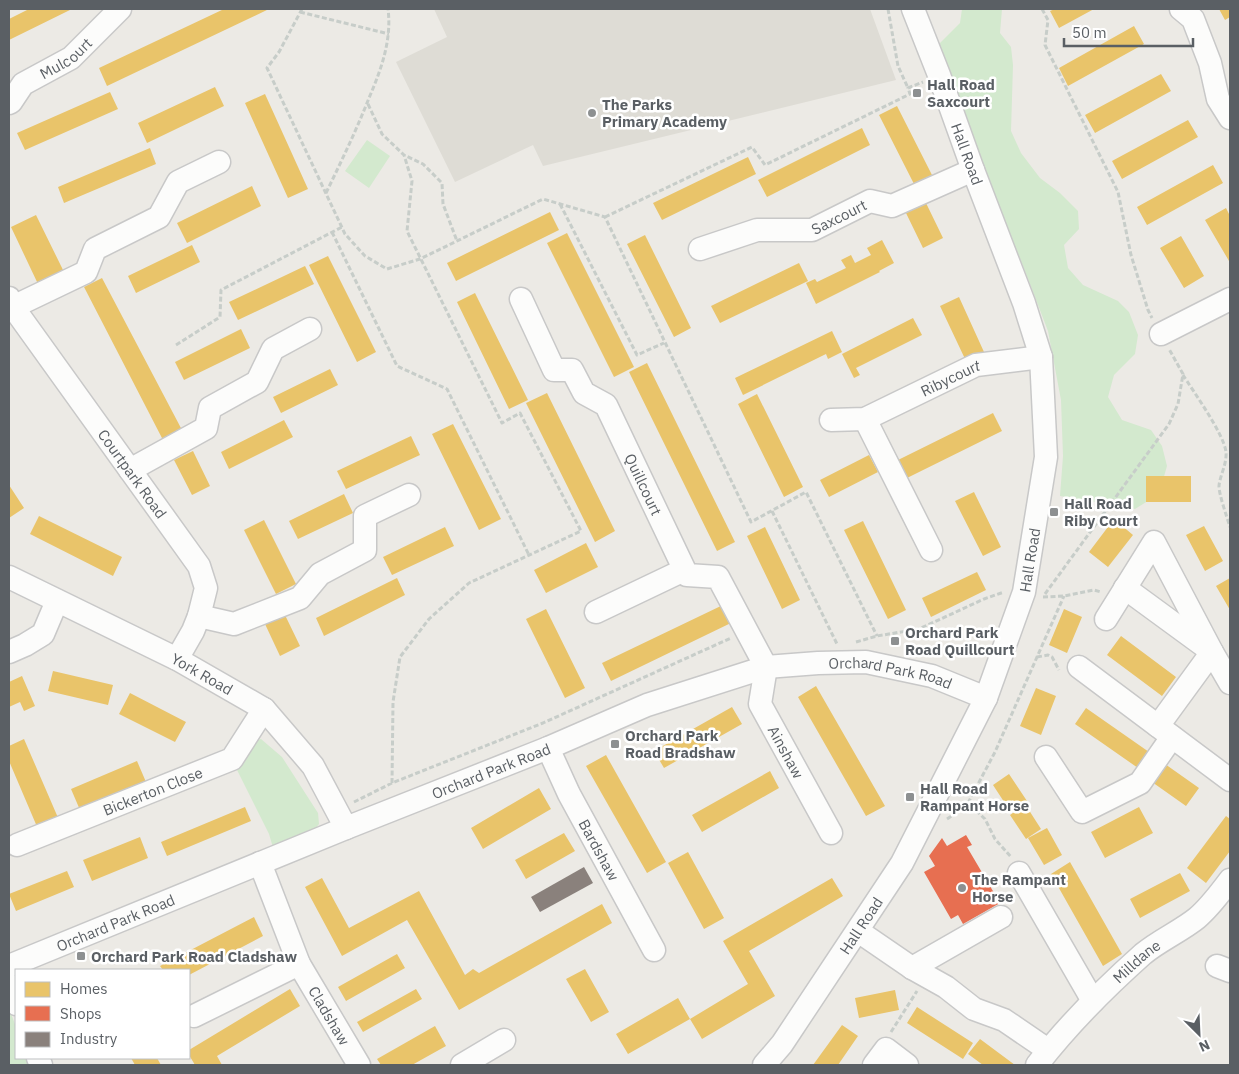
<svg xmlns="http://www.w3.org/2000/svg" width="1239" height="1074" font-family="'IBM Plex Sans',sans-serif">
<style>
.education{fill:#dedcd5}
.green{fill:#d3e9ce}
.homes{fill:#e9c46a}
.shops{fill:#e76f51}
.industry{fill:#8a817c}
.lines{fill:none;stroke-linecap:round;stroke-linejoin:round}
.minor-casing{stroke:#c8c8c8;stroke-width:25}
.path{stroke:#c7cdc9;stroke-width:3;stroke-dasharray:5 2.5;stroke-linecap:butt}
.minor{stroke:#fcfcfb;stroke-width:22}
.poi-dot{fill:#8d9091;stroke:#fff;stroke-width:2}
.labels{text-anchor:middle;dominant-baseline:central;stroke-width:5;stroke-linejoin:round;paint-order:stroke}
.street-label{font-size:15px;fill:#5a5f64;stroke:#fff}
.poi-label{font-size:15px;font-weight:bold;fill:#5a5f64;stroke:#fff;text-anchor:start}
</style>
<rect width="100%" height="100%" fill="#eceae5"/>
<path class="education" d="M434 9H870L896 80 543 166 533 145 455 182 396 62 447 37Z"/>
<path class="green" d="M962 9H1002L1000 33 1011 47 1013 65 1011 131 1021 153 1040 178 1060 193 1078 211 1079 229 1064 245 1068 268 1083 285 1118 301 1129 312 1138 335 1135 354 1114 375 1108 397 1122 420 1151 430 1162 446 1167 466 1159 494 1135 509 1060 496 1063 456 1061 400 1048 331 1023 266 988 183 955 86 939 44 960 23Z
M367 140 390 156 369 188 345 171Z
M261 739 282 757 318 813 319 824 310 835 274 851 269 834 235 766 251 742Z
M9 1008 16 1027V1058H28L31 1065H9Z"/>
<path class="homes" d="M29 9H72L9 40V19Z
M224 9H269L107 86 99 68Z
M1055 9H1094L1059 28 1050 11Z
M1219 9H1230V17L1225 20Z
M1134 26 1144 44 1068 86 1059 68Z
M1161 74 1171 91 1095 133 1085 115Z
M215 87 224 106 147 143 138 123Z
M110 92 118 109 25 150 17 133Z
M265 94 308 189 288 198 245 103Z
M897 106 932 175 914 184 879 115Z
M1188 120 1198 137 1122 179 1112 161Z
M862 128 870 145 767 197 758 180Z
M150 148 156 164 64 203 58 187Z
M748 157 756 174 662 220 653 203Z
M1213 165 1223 183 1147 225 1137 207Z
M252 186 261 206 187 243 177 223Z
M926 203 943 238 923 248 906 213Z
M1226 208 1230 216V260L1229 261 1205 220Z
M550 212 559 230 456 281 447 263Z
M36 215 64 272 38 284 11 227Z
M567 233 634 367 614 377 547 243Z
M645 235 691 328 674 337 627 244Z
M1181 236 1204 276 1184 288 1160 248Z
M882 240 894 263 879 271 880 272 816 304 806 283 815 279 817 282 846 268 841 260 851 255 855 263 871 255 867 248Z
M192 245 200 262 136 293 128 276Z
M328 256 376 352 357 362 309 265Z
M799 263 808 281 720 323 711 306Z
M305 266 314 284 238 320 229 302Z
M102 278 182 430 163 440 84 287Z
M475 293 528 400 509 409 457 302Z
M959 297 984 352 966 361 940 306Z
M913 318 922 335 856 368 860 375 854 378 842 354Z
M241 329 250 348 184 380 175 362Z
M832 331 842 352 828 359 826 354 743 395 735 378Z
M647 363 735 542 717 551 629 372Z
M330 369 338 385 281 413 273 397Z
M547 393 615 531 595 542 526 403Z
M757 394 803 487 784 497 738 404Z
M993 413 1002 431 907 478 898 460Z
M284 420 293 437 229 469 221 452Z
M453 424 501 519 479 530 432 434Z
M411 436 420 455 346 489 337 471Z
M193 451 210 486 192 495 174 460Z
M869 455 878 472 829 497 820 480Z
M1146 476H1191V502H1146Z
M9 485 24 508 9 518Z
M974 492 1001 547 983 556 955 501Z
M344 494 353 513 298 539 289 521Z
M39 516 122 557 113 576 30 534Z
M1114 519 1133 535 1108 567 1089 552Z
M264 520 296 584 276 594 244 530Z
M863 521 906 610 888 619 844 530Z
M1204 526 1223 561 1205 571 1186 535Z
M445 527 454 546 392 575 383 557Z
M765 527 800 600 782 609 747 536Z
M586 543 598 567 546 593 534 570Z
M977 572 986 590 931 617 922 598Z
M397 578 405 595 324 636 316 618Z
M1230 578V610L1216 586Z
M725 604 733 622 611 681 602 663Z
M546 609 585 688 565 698 526 619Z
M1064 609 1082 617 1067 653 1049 645Z
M285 615 300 646 280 656 265 624Z
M1121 636 1176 677 1162 696 1107 655Z
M53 671 113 685 108 705 48 691Z
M22 676 35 706 24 711 20 702 9 707V682Z
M816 686 885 806 866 816 798 697Z
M1036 688 1056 696 1041 735 1020 726Z
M130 693 186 722 175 742 119 714Z
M732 707 742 724 664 768 654 751Z
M1086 708 1149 752 1138 768 1075 724Z
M24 739 59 820 38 829 9 761V746Z
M606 755 666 862 647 873 586 766Z
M137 761 146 782 80 810 71 789Z
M1165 764 1199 788 1186 806 1152 782Z
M770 771 779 788 702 832 692 815Z
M1009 774 1027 801 1010 811 993 785Z
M539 788 551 809 483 849 471 828Z
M1025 804 1041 829 1026 839 1010 815Z
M245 807 251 821 167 856 161 842Z
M1139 807 1153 833 1105 858 1091 832Z
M1226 816 1230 819V851L1206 883 1187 868Z
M1047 828 1062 855 1044 865 1028 838Z
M564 833 575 851 526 879 515 860Z
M140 837 148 858 92 881 83 860Z
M688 852 724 918 704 929 668 863Z
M1070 862 1122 954 1103 966 1051 874Z
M67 871 74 887 16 911 9 894Z
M1180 873 1190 891 1140 918 1130 899Z
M322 878 349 928 419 891 465 975 473 969 479 973 602 904 612 923 459 1010 407 920 342 956 305 887Z
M832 878 843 896 749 951 775 996 702 1039 690 1019 748 984 723 941Z
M254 917 263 936 189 975V970H163L160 966Z
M397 954 405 968 346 1001 338 987Z
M585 969 609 1012 591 1022 566 979Z
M290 989 300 1006 217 1056 222 1065H195L189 1055V1050Z
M416 989 422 999 363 1032 357 1022Z
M895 990 899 1010 859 1018 855 998Z
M678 998 690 1019 628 1054 616 1034Z
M917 1007 973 1043 963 1059 907 1023Z
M842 1025 858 1036 838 1065H813Z
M435 1026 446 1046 412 1065H381L377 1059Z
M980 1039 1015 1065H983L968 1054Z
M131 1058H157L161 1065H135Z"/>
<path class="shops" d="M966 835 972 845 967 847 1000 903 963 924 958 915 951 919 924 872 935 866 929 856 942 838 947 846Z"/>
<path class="industry" d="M584 867 593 883 540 912 531 897Z"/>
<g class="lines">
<defs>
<g id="minor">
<path d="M1181 9 1193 19 1210 63 1218 99 1230 118"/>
<path id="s1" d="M9 103 11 102 23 84 71 58 120 9"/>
<path id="s2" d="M700 249 757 230H812L870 201 892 206 973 170"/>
<path id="s3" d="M9 298 13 307 199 566 206 588 199 616 193 631 177 659"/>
<path id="s4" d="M521 299 554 370H572L584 393 606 405 687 575 718 577 766 667"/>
<path d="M13 307 86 272 95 249 159 217 178 182 219 162"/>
<path d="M1161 334 1230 299"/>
<path d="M865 419 931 550"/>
<path id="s5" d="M831 420 865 419 976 365 1041 357"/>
<path d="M130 470 206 428 210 408 257 382 273 349 310 329"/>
<path id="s6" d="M9 577 177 659 264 709 313 766 346 828"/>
<path d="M1125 588 1207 648"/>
<path d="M596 612 684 570"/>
<path d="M199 616 234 624 300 598 320 574 365 550V516L409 495"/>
<path d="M1106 619 1154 542 1212 652"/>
<path d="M9 652 25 645 43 634 57 601"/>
<path id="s7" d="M766 667 760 704 831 833"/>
<path d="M1079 667 1230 780"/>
<path d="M1158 726 1212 652 1230 683"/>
<path id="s8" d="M548 748 569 794 654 950"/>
<path d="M1046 757 1082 812 1140 783 1172 737"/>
<path id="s9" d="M17 845 232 759 264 709"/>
<path id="s10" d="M260 863 299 964 359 1065"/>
<path d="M1019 873 1093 1001"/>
<path d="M858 931 912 968 946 987 974 1009 1004 1020 1048 1050"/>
<path id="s11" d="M9 966 346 828 548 748 647 705 766 667 818 663 866 662 932 676 986 698"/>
<path d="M1217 966 1230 971"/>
<path d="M912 968 1001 917"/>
<path d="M9 985 16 1004"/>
<path d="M194 1016 299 964"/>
<path d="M38 1058 41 1065"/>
<path d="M462 1065 504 1040"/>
<path id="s12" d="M764 1065 782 1044 902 863 986 698 1024 592 1046 457 1041 357 1024 303 973 170 939 75 913 9"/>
<path d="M874 1065 886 1049 907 1065"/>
<path id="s13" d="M1037 1065C1067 1026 1106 987 1143 954 1160 940 1181 931 1197 918 1210 907 1220 893 1230 880"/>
</g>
</defs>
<use href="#minor" class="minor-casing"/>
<path class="path" d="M302 9 279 52 267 68 345 234 365 256 387 269 420 259 543 199 605 217 751 522 806 492 877 636
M888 9 898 66 908 88
M1042 9 1048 20 1045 45 1118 192 1131 255 1148 310 1152 318
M300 12 389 34
M368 104 382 134 404 155 423 164 442 183 443 204 457 241
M326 193C341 162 356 131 369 98 381 70 392 40 388 9
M560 204 637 355 664 343
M605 217 752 147 765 165 910 94 908 88 923 82
M332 232 397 366 447 389 529 555
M176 345 220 317 221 290 342 227
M1183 375C1193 391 1224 434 1226 452 1227 464 1220 475 1219 486 1219 495 1227 517 1230 527
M772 511 837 644
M1045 594 1169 424 1178 404 1183 374 1169 349
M1043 597 1064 596 1094 590 1101 592
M856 642 877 636 919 629 984 599 1004 592
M1037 657 1048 655 1052 657 1059 670
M392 783 393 702 400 657 429 619 469 583 581 531 520 413 502 423 407 231 412 181 404 155
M354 802 392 783 543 723 731 638
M968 803 995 752 1064 596
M947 819 956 813 968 803 985 819 995 839 1011 857
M891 1032 917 991"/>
<use href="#minor" class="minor"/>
</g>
<g class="poi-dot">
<rect x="912" y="88" width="10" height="10" rx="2.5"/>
<circle cx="592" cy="113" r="5"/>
<rect x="1049" y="507" width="10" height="10" rx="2.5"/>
<rect x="890" y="636" width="10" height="10" rx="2.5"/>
<rect x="610" y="739" width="10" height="10" rx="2.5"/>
<rect x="905" y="792" width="10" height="10" rx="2.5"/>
<circle cx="962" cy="888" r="5"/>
<rect x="76" y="951" width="10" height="10" rx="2.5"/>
</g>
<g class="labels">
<g class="street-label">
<text stroke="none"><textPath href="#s1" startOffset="74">Mulcourt</textPath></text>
<text transform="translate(967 154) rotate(70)">Hall Road</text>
<text stroke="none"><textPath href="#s2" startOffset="145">Saxcourt</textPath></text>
<text stroke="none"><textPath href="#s5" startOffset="129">Ribycourt</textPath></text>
<text stroke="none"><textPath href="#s3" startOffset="215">Courtpark Road</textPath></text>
<text stroke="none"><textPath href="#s4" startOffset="235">Quillcourt</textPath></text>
<text stroke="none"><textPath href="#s12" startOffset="575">Hall Road</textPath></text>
<text stroke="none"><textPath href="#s6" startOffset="216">York Road</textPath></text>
<text stroke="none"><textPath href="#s11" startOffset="940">Orchard Park Road</textPath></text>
<text stroke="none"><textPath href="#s7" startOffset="92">Ainshaw</textPath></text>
<text stroke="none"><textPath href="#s11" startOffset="520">Orchard Park Road</textPath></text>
<text stroke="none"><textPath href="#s9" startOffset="146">Bickerton Close</textPath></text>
<text stroke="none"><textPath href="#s8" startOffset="114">Bardshaw</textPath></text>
<text stroke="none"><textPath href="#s11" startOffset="115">Orchard Park Road</textPath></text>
<text stroke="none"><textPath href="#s12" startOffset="170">Hall Road</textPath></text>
<text stroke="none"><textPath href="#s13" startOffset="144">Milldane</textPath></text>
<text stroke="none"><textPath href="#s10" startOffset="168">Cladshaw</textPath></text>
</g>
<g class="poi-label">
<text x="927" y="84">Hall Road<tspan x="927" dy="17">Saxcourt</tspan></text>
<text x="602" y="104">The Parks<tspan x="602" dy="17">Primary Academy</tspan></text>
<text x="1064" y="503">Hall Road<tspan x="1064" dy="17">Riby Court</tspan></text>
<text x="905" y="632">Orchard Park<tspan x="905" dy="17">Road Quillcourt</tspan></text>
<text x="625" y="735">Orchard Park<tspan x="625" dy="17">Road Bradshaw</tspan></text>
<text x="920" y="788">Hall Road<tspan x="920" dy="17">Rampant Horse</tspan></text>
<text x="972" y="879">The Rampant<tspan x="972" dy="17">Horse</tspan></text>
<text x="91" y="956">Orchard Park Road Cladshaw</text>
</g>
</g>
<rect width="1239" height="1074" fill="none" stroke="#5a5f64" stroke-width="20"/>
<rect x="15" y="969" width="175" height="90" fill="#ffffff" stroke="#bdbfc1"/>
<rect x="25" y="982" width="25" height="15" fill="#e9c46a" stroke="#bdbfc1"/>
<text x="60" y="994" font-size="15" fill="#5a5f64">Homes</text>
<rect x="25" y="1006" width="25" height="15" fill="#e76f51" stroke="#bdbfc1"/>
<text x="60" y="1019" font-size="15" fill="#5a5f64">Shops</text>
<rect x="25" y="1032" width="25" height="15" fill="#8a817c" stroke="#bdbfc1"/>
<text x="60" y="1044" font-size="15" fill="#5a5f64">Industry</text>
<g transform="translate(1199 1034) rotate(156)" stroke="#ffffff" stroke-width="4" paint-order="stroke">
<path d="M0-4L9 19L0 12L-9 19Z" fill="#5a5f64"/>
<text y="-8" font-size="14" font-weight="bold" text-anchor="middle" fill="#5a5f64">N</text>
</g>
<path d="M1064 38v8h129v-8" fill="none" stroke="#5a5f64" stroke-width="2.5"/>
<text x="1072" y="38" font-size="15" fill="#5a5f64" stroke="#ffffff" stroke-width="4" paint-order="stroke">50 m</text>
</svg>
